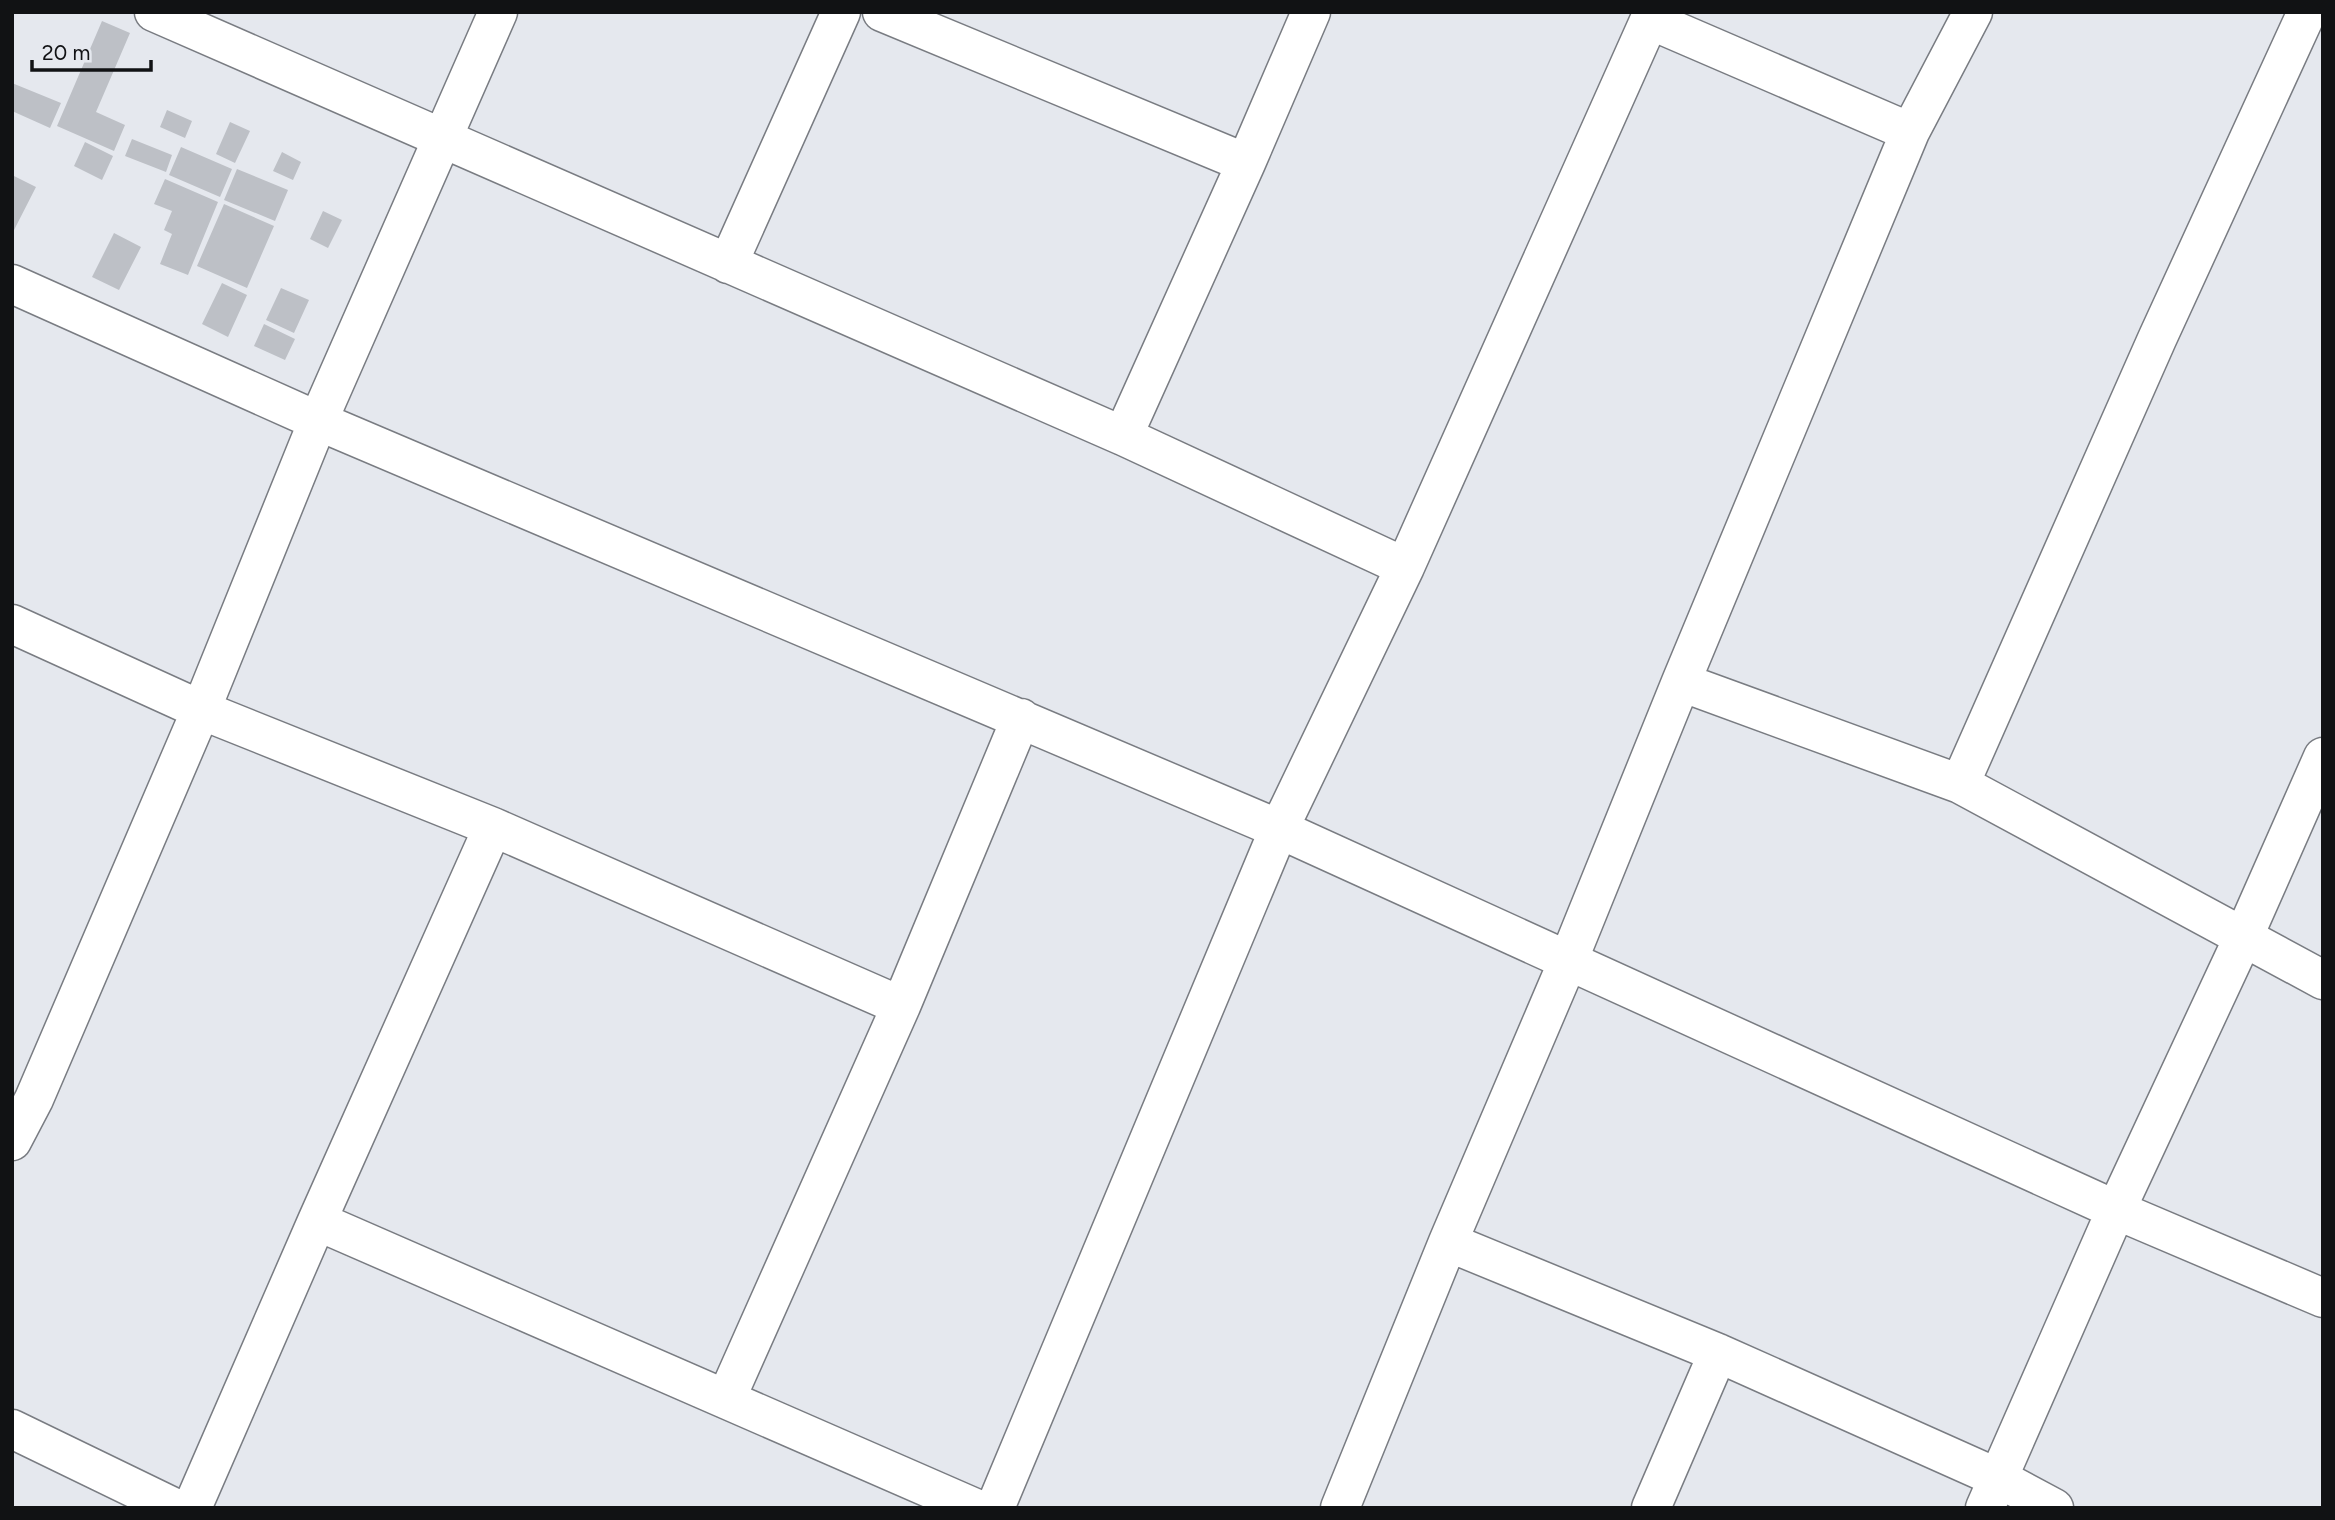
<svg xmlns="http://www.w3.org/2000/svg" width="2335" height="1520" font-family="Figtree,sans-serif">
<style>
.building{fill:#bdc0c6}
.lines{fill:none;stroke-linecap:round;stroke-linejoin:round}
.minor-casing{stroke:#797c82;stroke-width:41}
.minor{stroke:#fff;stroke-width:38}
</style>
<rect width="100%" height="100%" fill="#e5e8ee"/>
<path class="building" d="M102 21 130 33 96 112 125 125 114 151 57 126Z
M12 83 61 103 50 128 12 111Z
M167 110 192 121 185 138 160 127Z
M230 122 250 131 235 163 216 154Z
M132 139 172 155 166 172 125 156Z
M85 142 113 156 102 180 74 166Z
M181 147 232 169 220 197 169 175Z
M282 152 301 162 293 180 273 171Z
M237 169 288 190 275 221 224 200Z
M12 175 36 187 12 234Z
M165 179 218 202 188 275 160 264 172 234 164 230 172 211 154 204Z
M224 204 274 226 247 288 197 266Z
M323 211 342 220 328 248 310 239Z
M114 233 141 247 119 290 92 277Z
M222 283 247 295 228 337 202 324Z
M281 288 309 300 294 333 266 320Z
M264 324 295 339 285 360 254 346Z"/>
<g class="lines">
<defs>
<path id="minor" d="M154 12 1123 436 1405 567
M882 12 1246 163
M1650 20 1910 132
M728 264 841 12
M12 284 318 421 1279 829 2116 1210 2323 1298
M1123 436 1246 163 1311 12
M12 624 201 710 493 827 901 1006
M1681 682 1960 784 2323 980
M1960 784 2157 339 2307 12
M12 1141 34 1099 201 710 318 421 498 12
M317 1221 975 1508
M1448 1242 1718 1353 1998 1478 2054 1508
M726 1399 901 1006 1021 718
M12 1429 175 1508
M192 1508 317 1221 493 827
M995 1508 1279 829 1405 567 1653 12
M1340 1508 1448 1242 1568 961 1681 682 1910 132 1973 12
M1651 1508 1718 1353
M1985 1508 2116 1210 2243 938 2323 757"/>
</defs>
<use href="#minor" class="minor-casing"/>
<use href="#minor" class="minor"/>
</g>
<rect width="2335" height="1520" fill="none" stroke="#111214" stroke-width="28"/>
<path d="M32 60v10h119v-10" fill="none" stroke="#111214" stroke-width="3.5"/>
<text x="42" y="60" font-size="21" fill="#111214" stroke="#e5e8ee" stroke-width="5" paint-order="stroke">20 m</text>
</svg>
